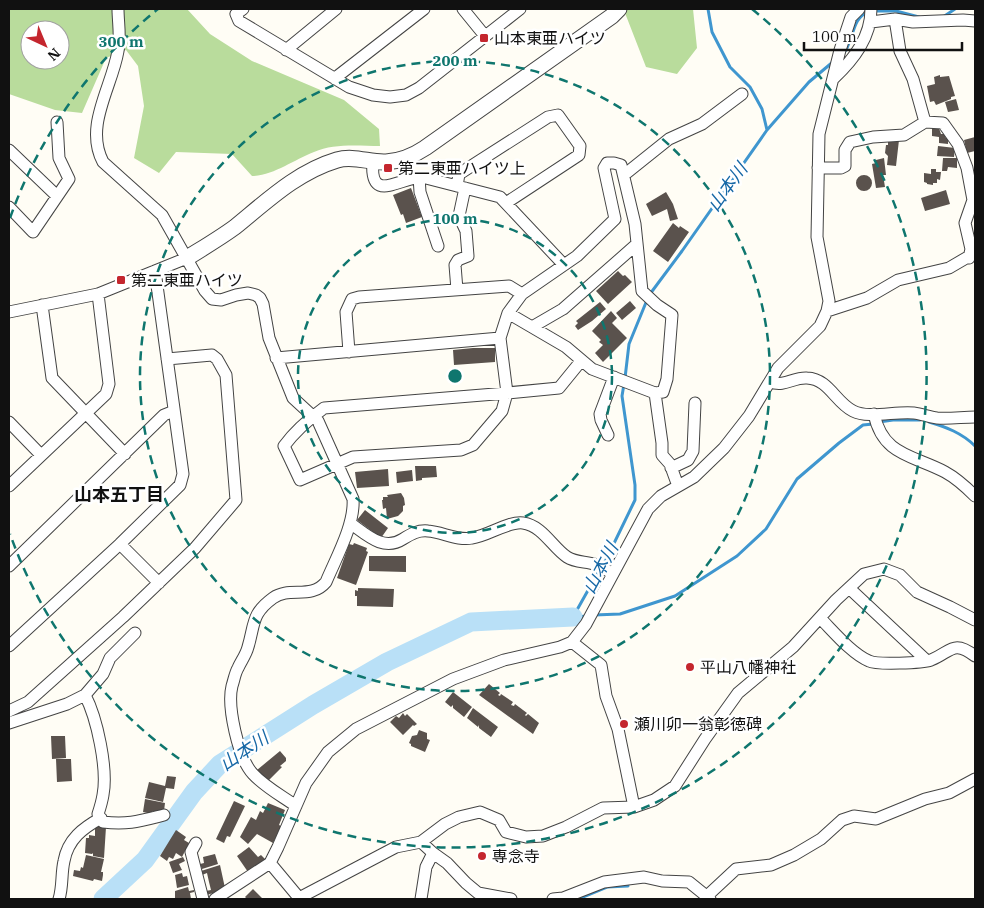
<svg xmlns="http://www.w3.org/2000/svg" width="984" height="908" font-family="'IBM Plex Serif','Noto Sans JP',serif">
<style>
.forest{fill:#b9dc9c;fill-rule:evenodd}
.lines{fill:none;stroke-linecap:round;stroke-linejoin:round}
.stream{stroke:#3f96cf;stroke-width:3}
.river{stroke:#b9e0f7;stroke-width:19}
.building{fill:#5a524d}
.minor-casing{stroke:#444;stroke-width:13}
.tertiary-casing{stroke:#444;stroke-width:17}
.minor{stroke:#fff;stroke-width:11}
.tertiary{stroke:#fff;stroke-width:15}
.ring{fill:none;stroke:#0f766e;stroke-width:2.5;stroke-dasharray:9 6}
.poi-dot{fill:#c4262e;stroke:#fff;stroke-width:2}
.labels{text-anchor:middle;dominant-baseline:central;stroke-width:5;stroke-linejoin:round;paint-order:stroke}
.poi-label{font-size:16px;fill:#111;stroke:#fff;text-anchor:start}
.water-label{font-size:18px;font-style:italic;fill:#1768a6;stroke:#fff}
.neighbourhood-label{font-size:18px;font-weight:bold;fill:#111;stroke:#fff}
.centre{fill:#0f766e;stroke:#fff;stroke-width:2.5}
.ring-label{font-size:15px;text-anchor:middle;font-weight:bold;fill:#0f766e;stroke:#fff;stroke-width:5;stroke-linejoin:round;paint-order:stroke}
</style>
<rect width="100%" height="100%" fill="#fffdf5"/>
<path class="forest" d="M9 9H187L210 34 252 61 344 100 379 129 380 146C359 146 334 143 314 152 293 160 275 175 252 176L232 154 176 152 159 173 134 158 144 106 138 66 126 50 106 58 82 113 55 110 9 94ZM30 30H60V60H30Z
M626 9H693L697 48 677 74 646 67 625 13Z"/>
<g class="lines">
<path class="stream" d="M874 11H896L919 17
M943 17 955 9
M843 54C854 42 851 18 868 12
M767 130 809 82 834 61
M650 294 682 251 767 130 762 109 750 87 730 67 712 32 708 9
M625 378 629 344 647 300
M879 422 893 420H920
M929 422C946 427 962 433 975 446
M604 564 635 500V485L622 396 624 384
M594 615 620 614 675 596 737 556 766 529 797 479 839 443 863 425 873 424
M573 617 600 569
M574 617 588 616
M578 899 607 887 628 886"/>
<path class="river" d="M103 899 145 860 194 792 220 764 313 705 387 662 471 622 573 617"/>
</g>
<path class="building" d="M940 75V77L949 76 955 96 951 97V99L936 105 934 101 930 102 927 86 935 84 934 77Z
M956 99 959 110 948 112 945 102Z
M932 127 939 128 941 134H944L946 138H948V144L939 143V137L932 136Z
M975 137V151L967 153 964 140Z
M892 139 899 140 896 166 887 165 888 156 885 153 886 145H888V142H892Z
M938 146 955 148 954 157 937 156Z
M884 158 886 175H883L885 187 876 188 872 164 876 163V160Z
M943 158H957V168L948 167 947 171H942Z
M931 169H936V172H941L940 180 937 179V183H933V185L927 184V183L924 182V173L931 174Z
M856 183a8 8 0 1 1 16 0a8 8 0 1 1-16 0Z
M411 188 422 217 406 223 403 214 401 215 393 195Z
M946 190 950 204 925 211 921 198Z
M666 192 673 204 678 219 670 221 667 209 652 216 646 204Z
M673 223 679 228 680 226 689 232 668 262 653 251Z
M618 271 623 276 625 275 632 282 608 304 596 291Z
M630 301 636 308 622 320 616 313Z
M600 302 606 309 592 321 578 330 575 326 578 323 576 321Z
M611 311 617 318 612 323 627 338 603 362 595 353 603 345 599 342 601 340 592 331Z
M473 348H495V362L454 365 453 350Z
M415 466H436L437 477 422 478V480L416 481Z
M388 469 389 486 357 488 355 472Z
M412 470 413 481 397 483 396 472Z
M401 493 404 498 405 505 403 506V511L398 516 387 519 386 508 383 509 382 500H383V497H388L387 495Z
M365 510 388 528 381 538 357 520Z
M354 543 367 548 366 551 368 552 356 585 337 578 349 544 353 545Z
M369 556H406V572L369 571Z
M358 588 394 589 393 607 357 606V596H355V590L358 591Z
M489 684 500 693 498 695 500 696 501 694 513 702 511 705 514 706 515 704 527 713 525 715 526 716 528 714 539 723 533 734 479 695Z
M453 692 472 707 464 717 453 708V705L451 707 445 702Z
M473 708 498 727 491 737 479 728V725L478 727 467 718Z
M403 713 405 716 407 714 417 724 414 726 413 725 403 735 390 722 396 716 399 718Z
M419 730 427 733V739L430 740 425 752 411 746V744L409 743 412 736 417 735Z
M51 736H65L66 758 52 759Z
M280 751 286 758V761L280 766 282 767 268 781 257 770Z
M56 759H71L72 781 57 782Z
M167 776 176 777 174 789 166 788 163 802 145 798 149 782 165 786Z
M145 799 165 803 164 811 162 813 152 811V814L143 812Z
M234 801 245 806 230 837 227 836 224 843 216 839Z
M268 803 285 810 279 825 281 826 276 837 273 843 257 834 248 844 240 837 251 817 256 820 260 811 263 813Z
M95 826 106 827 104 858 93 856V853L92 854 85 853 86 838H89V835L95 836Z
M176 830 186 837 184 840 189 843 182 857 176 853 173 859 169 857 167 861 160 856Z
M249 847 258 857 261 855 265 859 248 872 237 856Z
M215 854 218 864 202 869 200 864 204 863 203 857Z
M86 855 104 859 101 872H103V875L102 881 94 879 93 881 73 876 74 870 80 871 81 867 83 868Z
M183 857 185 861 179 864 182 870 173 873 169 862Z
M220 865 225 888 222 890 207 895 206 891 211 890 209 882 207 873 202 875 201 871Z
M182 873 183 877 187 876 189 885 177 888 175 875Z
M188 887 189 891 194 890V892L190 893 191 899H175V891Z
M253 889 263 899H247L245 897Z"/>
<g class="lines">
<defs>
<path id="minor" d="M118 9C118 22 121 38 118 51 112 87 84 126 103 162L162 215 205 291 212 299 221 300 236 295 248 293 256 295 260 298 263 304 269 338 293 398 318 421 353 499C355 524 336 558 326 582 311 600 290 586 273 598 251 614 255 624 248 647 246 655 241 661 238 668 235 673 234 680 232 686 227 706 238 758 253 774 265 787 282 796 296 806
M243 9 236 14 239 21 349 87 373 95 390 97 406 95 419 88 520 9
M463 9 485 36
M895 19 900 51 913 79 925 122 943 123 958 144 967 168 973 200 965 223 971 249 969 258
M871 22 895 19 913 22 963 20 975 21
M286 50 336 9
M834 78C854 59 871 37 871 9
M335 79 339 75 424 9
M9 150 57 196
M373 160C369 205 398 178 422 177L500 197 564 265
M818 168H841L845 166V150L850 142 873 137 904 135 925 122
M624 175 669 139 702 124 742 94
M419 177 420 192 438 246
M457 186 459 174 548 117 558 115 580 146 579 155 506 203
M9 207 33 232 69 179 59 158 57 122
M457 290 455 265 458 260 468 256 466 231 459 216 465 188
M42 305 52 378 125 454
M827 311 867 298 898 280 949 268 973 254
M9 312 98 294 187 258
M508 313 522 294 577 256 615 219 604 168 607 163H614L621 165 635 224 642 291 657 305 672 315 667 379 663 392 655 393
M532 327 563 309 637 244
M500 338 507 393 502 411 473 445 461 450 353 457 300 480 284 446C295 431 309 419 324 408L507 393 559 388 581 361
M349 352 346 312 352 299 359 297 509 286 522 294
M276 358 500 338 508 313 566 347 592 369 655 393 662 443V455L670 464 678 486
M770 382C786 387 793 377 807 378 829 379 835 402 853 411 869 419 895 411 914 413 922 414 929 417 937 418 949 419 963 417 975 417
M874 414C883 456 913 455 945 472 956 478 966 487 975 496
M9 422 41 455
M608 435 601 420 600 414 614 377
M671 468 688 460 693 451 695 403
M9 486 106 394 109 384 98 294
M350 523C366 534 383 552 403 539 411 534 418 530 428 531 442 532 458 541 472 538 488 536 508 521 523 523 543 526 552 547 567 557 576 563 587 561 597 565 602 567 608 571 613 574
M120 544 159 583
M9 566 164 415 174 411
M849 588 927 661
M820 618C833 631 852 654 869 661 877 665 922 663 931 660 951 652 953 639 975 656
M572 642 601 665 606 696 618 729 634 807
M9 646 120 544 180 485 183 474 155 271
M85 695C97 718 108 769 103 795 102 801 100 808 98 814L103 822C128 825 140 821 164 815
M9 711 28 702 123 617 195 548 236 500 226 375 217 359 212 355 167 359
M9 723 67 704 85 695 103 674 110 658 135 633
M421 842 433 853 447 863 466 883 478 893 511 899
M196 843 191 852 203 899
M270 863 300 899
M707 896 736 869 771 865 794 855 821 839 842 820 854 816 876 819 925 799 949 793 975 779
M299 898 396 847 421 842 445 824 459 817 480 812 499 820 506 832 526 837 543 836 566 827 603 808 634 807 654 800 675 786 705 739 738 693 793 647 836 600 864 574 884 569 900 575 917 592 950 607 975 620
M59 899C63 886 61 874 64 861 68 839 83 828 101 818
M215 899 270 863 278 847 306 783 328 752 356 729 453 679 504 660 560 647 572 642 586 624 648 509 661 496 694 477 724 448 749 416 778 368 820 326 827 311 829 301 817 237 819 134 840 50 851 17 859 9
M421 899 426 867 433 853
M553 899 563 898 604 882 644 877 662 881 689 882 710 899"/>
<path id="tertiary" d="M187 258C203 248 220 238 235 227 267 201 297 172 337 160 354 155 370 163 386 162 401 161 413 156 425 148L612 16 619 9"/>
</defs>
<use href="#minor" class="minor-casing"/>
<use href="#tertiary" class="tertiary-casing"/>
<use href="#minor" class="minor"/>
<use href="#tertiary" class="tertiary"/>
</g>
<g class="ring">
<circle cx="455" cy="376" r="157"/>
<circle cx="455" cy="376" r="315"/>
<path d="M10 218A472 472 0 0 1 158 9M752 9A472 472 0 1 1 10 534"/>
</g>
<g class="poi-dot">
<rect x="479" y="33" width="10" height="10" rx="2.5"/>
<rect x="383" y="163" width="10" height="10" rx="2.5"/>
<rect x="116" y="275" width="10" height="10" rx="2.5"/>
<circle cx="690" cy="667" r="5"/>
<circle cx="624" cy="724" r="5"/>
<circle cx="482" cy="856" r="5"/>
</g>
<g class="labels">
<g class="poi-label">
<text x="494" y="38">山本東亜ハイツ</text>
<text x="398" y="168">第二東亜ハイツ上</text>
<text x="131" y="280">第二東亜ハイツ</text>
<text x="700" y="667">平山八幡神社</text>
<text x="634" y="724">瀬川卯一翁彰徳碑</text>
<text x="492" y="856">専念寺</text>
</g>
<g class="water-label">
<text transform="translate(727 187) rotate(-54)">山本川</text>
<text transform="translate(600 568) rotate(-62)">山本川</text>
<text transform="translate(244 751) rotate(-34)">山本川</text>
</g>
<g class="neighbourhood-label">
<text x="119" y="494">山本五丁目</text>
</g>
</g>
<circle cx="455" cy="376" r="8" class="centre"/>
<g class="ring-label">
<text x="121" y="47">300 m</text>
<text x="455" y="66">200 m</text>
<text x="455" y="224">100 m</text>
</g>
<rect width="984" height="908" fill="none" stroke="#111111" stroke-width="20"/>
<g transform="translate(45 45) rotate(136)"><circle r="24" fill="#ffffff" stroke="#a0a0a0"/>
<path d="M0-4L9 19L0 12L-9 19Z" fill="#c4262e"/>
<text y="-8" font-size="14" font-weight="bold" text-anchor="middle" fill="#111111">N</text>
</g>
<path d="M804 42v8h158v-8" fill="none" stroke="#111111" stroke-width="2.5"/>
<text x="812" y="42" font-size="15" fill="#111111" stroke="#ffffff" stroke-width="4" paint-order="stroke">100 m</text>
</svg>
